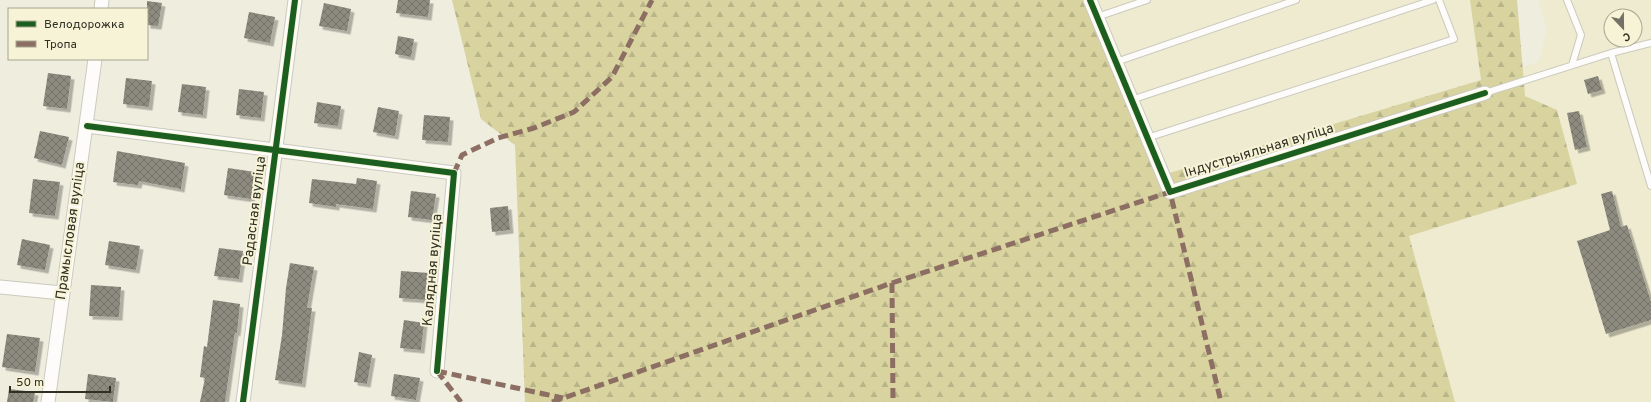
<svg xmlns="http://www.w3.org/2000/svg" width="1651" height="402" font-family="Overpass,sans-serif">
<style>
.built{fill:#eeebd1;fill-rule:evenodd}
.forest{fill:url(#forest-firs)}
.building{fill:url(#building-cross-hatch);filter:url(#shadow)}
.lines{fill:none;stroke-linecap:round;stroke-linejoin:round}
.lane-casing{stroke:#cbcabd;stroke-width:8}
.street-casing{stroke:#cbcabd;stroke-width:15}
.lane{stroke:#fdfcfa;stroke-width:6}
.street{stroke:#fdfcfa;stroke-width:13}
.quiet{stroke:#8d6e63;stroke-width:5;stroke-dasharray:10 5;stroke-linecap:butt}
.cycleway-casing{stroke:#f6f3d7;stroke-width:8}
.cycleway{stroke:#1b5e20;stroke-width:6}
.labels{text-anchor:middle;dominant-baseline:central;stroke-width:4;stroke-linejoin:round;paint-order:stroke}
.street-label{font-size:14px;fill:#302f24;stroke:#f6f3d7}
</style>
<defs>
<pattern id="forest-firs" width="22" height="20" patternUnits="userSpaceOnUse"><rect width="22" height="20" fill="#d8d39f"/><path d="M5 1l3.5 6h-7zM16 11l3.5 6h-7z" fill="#bab589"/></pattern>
<pattern id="building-cross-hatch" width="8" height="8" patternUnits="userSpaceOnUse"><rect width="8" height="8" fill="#8d8b7f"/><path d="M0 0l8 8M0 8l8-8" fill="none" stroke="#747268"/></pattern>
<filter id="shadow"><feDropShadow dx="3.5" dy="3.5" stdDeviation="0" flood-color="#0004"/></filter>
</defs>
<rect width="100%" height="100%" fill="#efedde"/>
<path class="built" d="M1088 0H1470L1481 80 1538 62 1547 31 1538 0H1651V402H1455L1408 236 1577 184 1480 80 1166 174ZM1611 16H1635V40H1611Z"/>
<path class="forest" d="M452 0H1088L1166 174 1481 80 1470 0H1517L1525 96 1557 110 1577 184 1409 236 1455 402H525L515 145 481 119Z"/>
<path class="building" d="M398 0H430L428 17 396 13Z
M147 1 162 3 158 26 147 25Z
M324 3 351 9 347 31 319 26Z
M249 12 275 17 270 43 244 38Z
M398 36 414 39 411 57 395 54Z
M48 73 71 76 67 109 43 106Z
M1598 76 1602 90 1588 94 1584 80Z
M126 78 152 81 149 107 123 104Z
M182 84 206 87 203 115 178 112Z
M239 89 264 92 261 118 236 115Z
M317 102 341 106 338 126 314 123Z
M378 107 399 111 395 136 373 132Z
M1579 111 1587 147 1575 150 1567 113Z
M424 115 450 117 448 142 422 140Z
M40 131 69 137 62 165 34 158Z
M117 151 185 163 181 189 139 181 138 185 113 182Z
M228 168 255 172 251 199 224 195Z
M357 178 377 181 373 209 336 204V207L309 203 312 179 356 184Z
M33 179 60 182 55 216 29 213Z
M411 191 436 194 432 220 408 217Z
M1612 191 1621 227 1627 225 1651 302V320L1606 334 1577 241 1610 230 1601 194Z
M508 206 510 230 492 232 490 208Z
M22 239 50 245 45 270 17 265Z
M109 241 140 246 136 270 105 265Z
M219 248 243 251 239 279 214 276Z
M290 263 314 267 307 308H312L302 384 275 380 282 335 286 288Z
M401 271 429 273 427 300 399 298Z
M91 285 121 287 119 317 89 316Z
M213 300 240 304 237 333 235 332 225 402H200L205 378 200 377 204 346 207 347Z
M404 320 424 323 421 350 400 348Z
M7 334 40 338 35 372 2 367Z
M359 352 372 355 367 384 354 382Z
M88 374 116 378 113 402 85 399Z
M394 374 420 378 416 400 391 396Z
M9 389 35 392 33 402H7Z"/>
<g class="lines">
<defs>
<path id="lane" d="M1567 0 1581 35 1572 65
M1097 17 1147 0
M1611 53 1651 186
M1116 62 1296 0
M1485 93 1611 53 1651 43
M1131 100 1433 0
M1147 138 1454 39 1439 0"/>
<path id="street" d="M1090 0 1170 192 1485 93
M101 9 102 0
M87 126 454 173 437 371
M0 287 62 293
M48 402 95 59
M243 402 295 0"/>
</defs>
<use href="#lane" class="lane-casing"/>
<use href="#street" class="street-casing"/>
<use href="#lane" class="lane"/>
<use href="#street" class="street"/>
<path class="quiet" d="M454 173 462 155 498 138 534 128 574 112 612 77 652 0
M892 283 893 402
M437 371 563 398
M437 371 461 402
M552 402 892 283 1170 192 1221 402"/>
<defs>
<path id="cycleway" d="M1090 0 1170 192 1485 93
M87 126 454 173 437 371
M243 402 295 0"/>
</defs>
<use href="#cycleway" class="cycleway-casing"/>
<use href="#cycleway" class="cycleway"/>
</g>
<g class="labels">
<g class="street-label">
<text transform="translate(1259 151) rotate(-17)">Індустрыяльная вуліца</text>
<text transform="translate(255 211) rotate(-83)">Радасная вуліца</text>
<text transform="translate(71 231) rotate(-82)">Прамысловая вуліца</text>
<text transform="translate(433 270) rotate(-85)">Калядная вуліца</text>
</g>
</g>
<rect x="8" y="8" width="140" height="52" fill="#f6f3d7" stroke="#a7a58f"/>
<rect x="16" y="21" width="20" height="6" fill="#1b5e20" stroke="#a7a58f"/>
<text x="44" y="28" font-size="12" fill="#302f24">Велодорожка</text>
<rect x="16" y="41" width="20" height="6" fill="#8d6e63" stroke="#a7a58f"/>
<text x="44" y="48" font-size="12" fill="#302f24">Тропа</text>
<g transform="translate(1623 28) rotate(158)"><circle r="19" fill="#f6f3d7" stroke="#a7a58f"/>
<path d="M0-3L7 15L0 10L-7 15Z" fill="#737265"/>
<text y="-6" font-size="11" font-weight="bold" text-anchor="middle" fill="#302f24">С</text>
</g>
<path d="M10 386v6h100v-6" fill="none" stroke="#302f24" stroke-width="2"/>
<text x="16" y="386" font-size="12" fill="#302f24" stroke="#f6f3d7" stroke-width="3" paint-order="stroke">50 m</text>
</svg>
